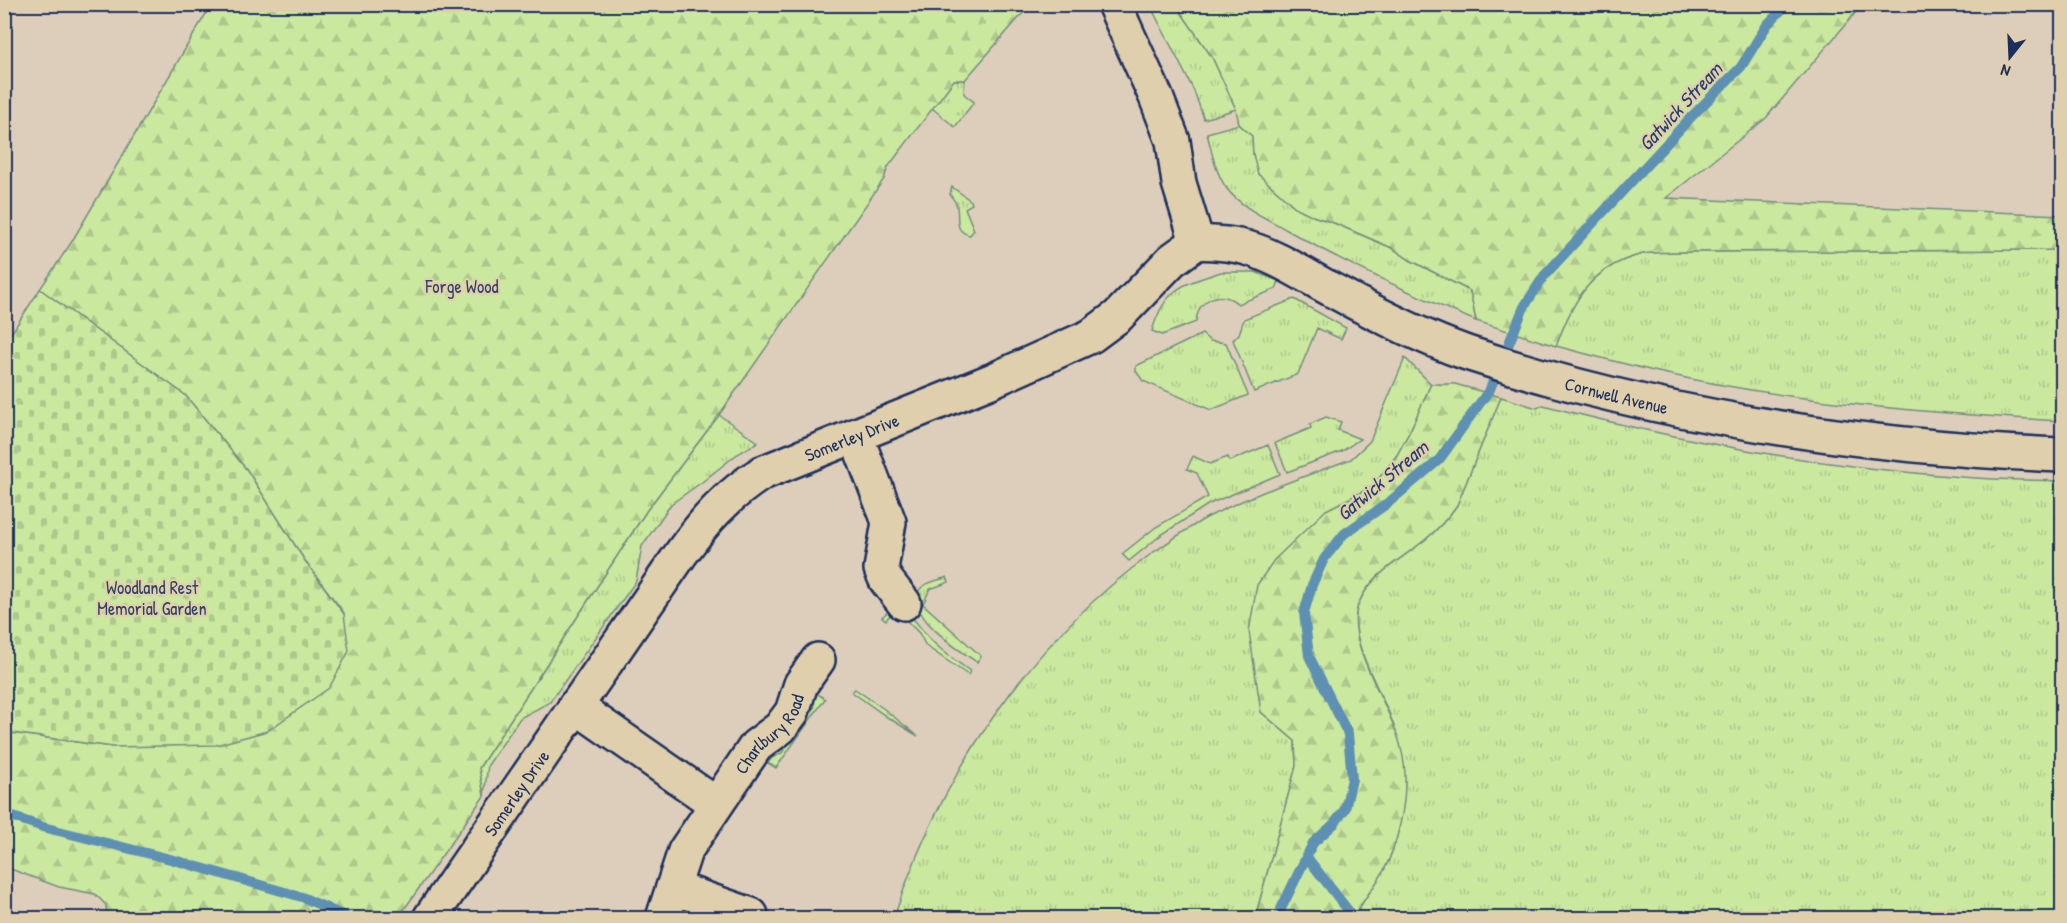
<svg xmlns="http://www.w3.org/2000/svg" width="2067" height="923" font-family="'Patrick Hand',sans-serif">
<style>
.grass{fill:url(#grass-tufts);stroke:#738c7e;stroke-width:1.5}
.forest{fill:url(#forest-firs);stroke:#738c7e;stroke-width:1.5}
.cemetery{fill:url(#cemetery-stones);stroke:#738c7e;stroke-width:1.5}
.lines{fill:none;stroke-linecap:round;stroke-linejoin:round}
.stream{stroke:#5d90b3;stroke-width:10}
.minor-casing{stroke:#1b2f5e;stroke-width:38}
.minor{stroke:#e0cfac;stroke-width:33}
.labels{text-anchor:middle;dominant-baseline:central;stroke-width:4.5;stroke-linejoin:round;paint-order:stroke}
.park-label{font-size:18px;fill:#2d4264;stroke:#e0cfac}
.street-label{font-size:18px;fill:#1b2f5e;stroke:#e0cfac}
.water-label{font-size:20px;font-style:italic;fill:#263f6c;stroke:#e0cfac}
</style>
<defs>
<pattern id="grass-tufts" width="24" height="20" patternUnits="userSpaceOnUse" patternTransform="scale(1.5)"><rect width="24" height="20" fill="#cbe89f"/><path d="M3 7l-1-3M5 7V3M7 7l1-3M15 17l-1-3M17 17v-4M19 17l1-3" fill="none" stroke="#aec78b"/></pattern>
<pattern id="forest-firs" width="22" height="20" patternUnits="userSpaceOnUse" patternTransform="scale(1.5)"><rect width="22" height="20" fill="#cbe89f"/><path d="M5 1l3.5 6h-7zM16 11l3.5 6h-7z" fill="#aec78b"/></pattern>
<pattern id="cemetery-stones" width="16" height="16" patternUnits="userSpaceOnUse" patternTransform="scale(1.5)"><rect width="16" height="16" fill="#cbe89f"/><path d="M2 7V4a2 2 0 0 1 4 0v3zM10 15v-3a2 2 0 0 1 4 0v3z" fill="#aec78b"/></pattern>
</defs>
<rect width="100%" height="100%" fill="#ddcebc"/>
<filter id="ink" filterUnits="userSpaceOnUse"><feTurbulence type="fractalNoise" baseFrequency=".0167" numOctaves="2"/><feDisplacementMap in="SourceGraphic" scale="12" xChannelSelector="R" yChannelSelector="G"/><feConvolveMatrix kernelMatrix="1 2 1 2 8 2 1 2 1" color-interpolation-filters="sRGB"/></filter>
<g filter="url(#ink)">
<path class="grass" d="M1150 5H1176L1212 57 1236 109 1204 119 1194 91Z
M954 80H965L964 94 974 102 955 127 932 108Z
M1239 124 1252 136 1253 154 1258 174 1313 216 1334 223 1392 248 1410 260 1470 291 1476 321C1412 294 1348 265 1287 230 1266 218 1242 208 1227 189 1215 172 1212 153 1207 133Z
M952 187 971 201 972 204 965 208 974 230 970 235C954 232 959 220 957 207 957 202 952 199 950 194Z
M2062 250V421C1928 413 1790 402 1658 372 1624 364 1590 355 1556 346 1572 302 1590 268 1639 255 1649 252 1661 253 1671 252Z
M1221 272H1255L1279 281 1276 289 1238 304C1220 288 1198 299 1196 322L1162 335 1152 331C1165 288 1181 285 1221 272Z
M1294 299 1346 328 1341 339 1317 328 1298 374 1254 392 1233 340 1239 334 1244 319Z
M1202 334 1210 341 1226 343 1248 395 1211 410 1143 381 1136 371V366Z
M1405 358 1431 384 1410 431 1397 455 1372 487 1326 510 1261 712 1295 741 1296 766 1255 918H894C940 775 1029 643 1151 554 1170 541 1188 528 1208 517 1253 494 1303 477 1351 459L1370 441Z
M1501 397 1537 408 1543 405C1679 441 1821 467 1962 477 1995 480 2029 480 2062 481V918H1354C1361 902 1374 888 1383 872 1395 849 1402 819 1404 793 1406 769 1400 743 1392 721 1381 690 1346 638 1358 605 1370 574 1402 559 1426 539 1438 529 1448 518 1457 505Z
M719 415 758 442 736 455 702 482 671 504 642 546 636 581 550 702 520 718 488 765 484 796 479 768 647 510Z
M1326 417 1341 422 1338 430 1360 439 1342 451 1287 472 1275 443 1311 428 1310 424Z
M1268 445 1280 474 1209 504 1161 535 1129 561 1122 554 1156 527 1208 497 1197 473 1187 469 1193 456 1210 464 1228 457 1230 461Z
M947 577 949 582 930 589 923 604 981 656 977 662C961 652 899 611 921 588 926 582 940 580 947 577Z
M890 610C919 615 914 624 933 642 944 653 957 662 970 671L968 675 926 646 919 633 907 621 890 615 886 620 882 617Z
M855 689 884 709 918 736 887 717 852 692Z
M812 690 825 699 776 768 768 763 772 758 782 753 813 710 815 706Z"/>
<path class="forest" d="M211 5H1030L965 80H954L888 167 884 179 719 415 647 510 479 768 484 796 398 918H267L174 914 169 918H107L106 905 95 894 59 887 5 867 4 732 113 747 344 613 305 561 247 470 185 395 40 289 71 243Z
M1176 5H1862L1766 118 1666 198 2062 215V250L1671 252C1661 253 1649 252 1639 255 1590 268 1572 302 1556 346L1476 321 1470 291 1410 260 1392 248 1334 223 1313 216 1295 207 1258 174 1253 154 1252 136 1239 124 1236 109 1212 57Z
M1431 384H1455L1501 397 1457 505C1448 518 1438 529 1426 539 1402 559 1370 574 1358 605 1346 636 1378 688 1390 717 1398 734 1404 755 1405 774 1406 806 1398 844 1383 872 1374 888 1361 901 1354 918H1255L1296 766 1295 741 1261 712 1249 631 1257 585 1274 560 1326 510 1372 487 1397 455 1410 431Z"/>
<path class="cemetery" d="M40 289 185 395 247 470 305 561 344 614 349 651 329 688 267 731 216 745 113 747 5 732V343Z"/>
<g class="lines">
<path class="stream" d="M4 814 43 827 174 860 302 897 349 918
M1306 856 1354 918
M1279 918 1281 909 1313 843 1334 824 1345 809 1352 779 1348 734 1309 656 1304 613 1312 585 1324 559 1344 534 1388 503 1439 460 1490 389 1524 307 1544 276 1692 116 1741 67 1767 25 1787 4"/>
<defs>
<g id="minor">
<path d="M1114 4 1156 97 1173 141 1179 183 1197 242"/>
<path id="s1" d="M1197 242C1214 243 1231 243 1247 248 1276 256 1309 278 1336 292 1378 315 1421 337 1467 353 1661 417 1858 447 2062 455"/>
<path d="M856 436 889 522 881 569 886 580 904 603"/>
<path d="M575 706 716 804"/>
<path d="M674 888 751 915"/>
<path id="s2" d="M430 918 680 555C705 520 726 496 762 473L991 381 1091 336 1118 316 1172 260 1197 242"/>
<path id="s3" d="M663 918 685 851 756 746 780 728 792 712 801 684 818 660"/>
</g>
</defs>
<use href="#minor" class="minor-casing"/>
<use href="#minor" class="minor"/>
</g>
</g>
<g class="labels">
<g class="park-label">
<text x="462" y="286">Forge Wood</text>
<text x="152" y="587">Woodland Rest<tspan x="152" dy="21">Memorial Garden</tspan></text>
</g>
<g class="street-label">
<text stroke="none"><textPath href="#s1" startOffset="450">Cornwell Avenue</textPath></text>
<text stroke="none"><textPath href="#s2" startOffset="654">Somerley Drive</textPath></text>
<text stroke="none"><textPath href="#s3" startOffset="216">Charlbury Road</textPath></text>
<text stroke="none"><textPath href="#s2" startOffset="152">Somerley Drive</textPath></text>
</g>
<g class="water-label">
<text transform="translate(1680 106) rotate(-47)">Gatwick Stream</text>
<text transform="translate(1382 480) rotate(-40)">Gatwick Stream</text>
</g>
</g>
<rect width="2067" height="923" fill="none" stroke="#e0cfac" stroke-width="24"/>
<rect x="12" y="12" width="2043" height="899" fill="none" stroke="#1b2f5e" stroke-width="2" filter="url(#ink)"/>
<g transform="translate(2010 57) rotate(198)" stroke="#e0cfac" stroke-width="4.5" paint-order="stroke">
<path d="M0-4.5L10 22L0 15L-10 22Z" fill="#1b2f5e"/>
<text y="-9" font-size="16" font-weight="bold" text-anchor="middle" fill="#1b2f5e">N</text>
</g>
</svg>
